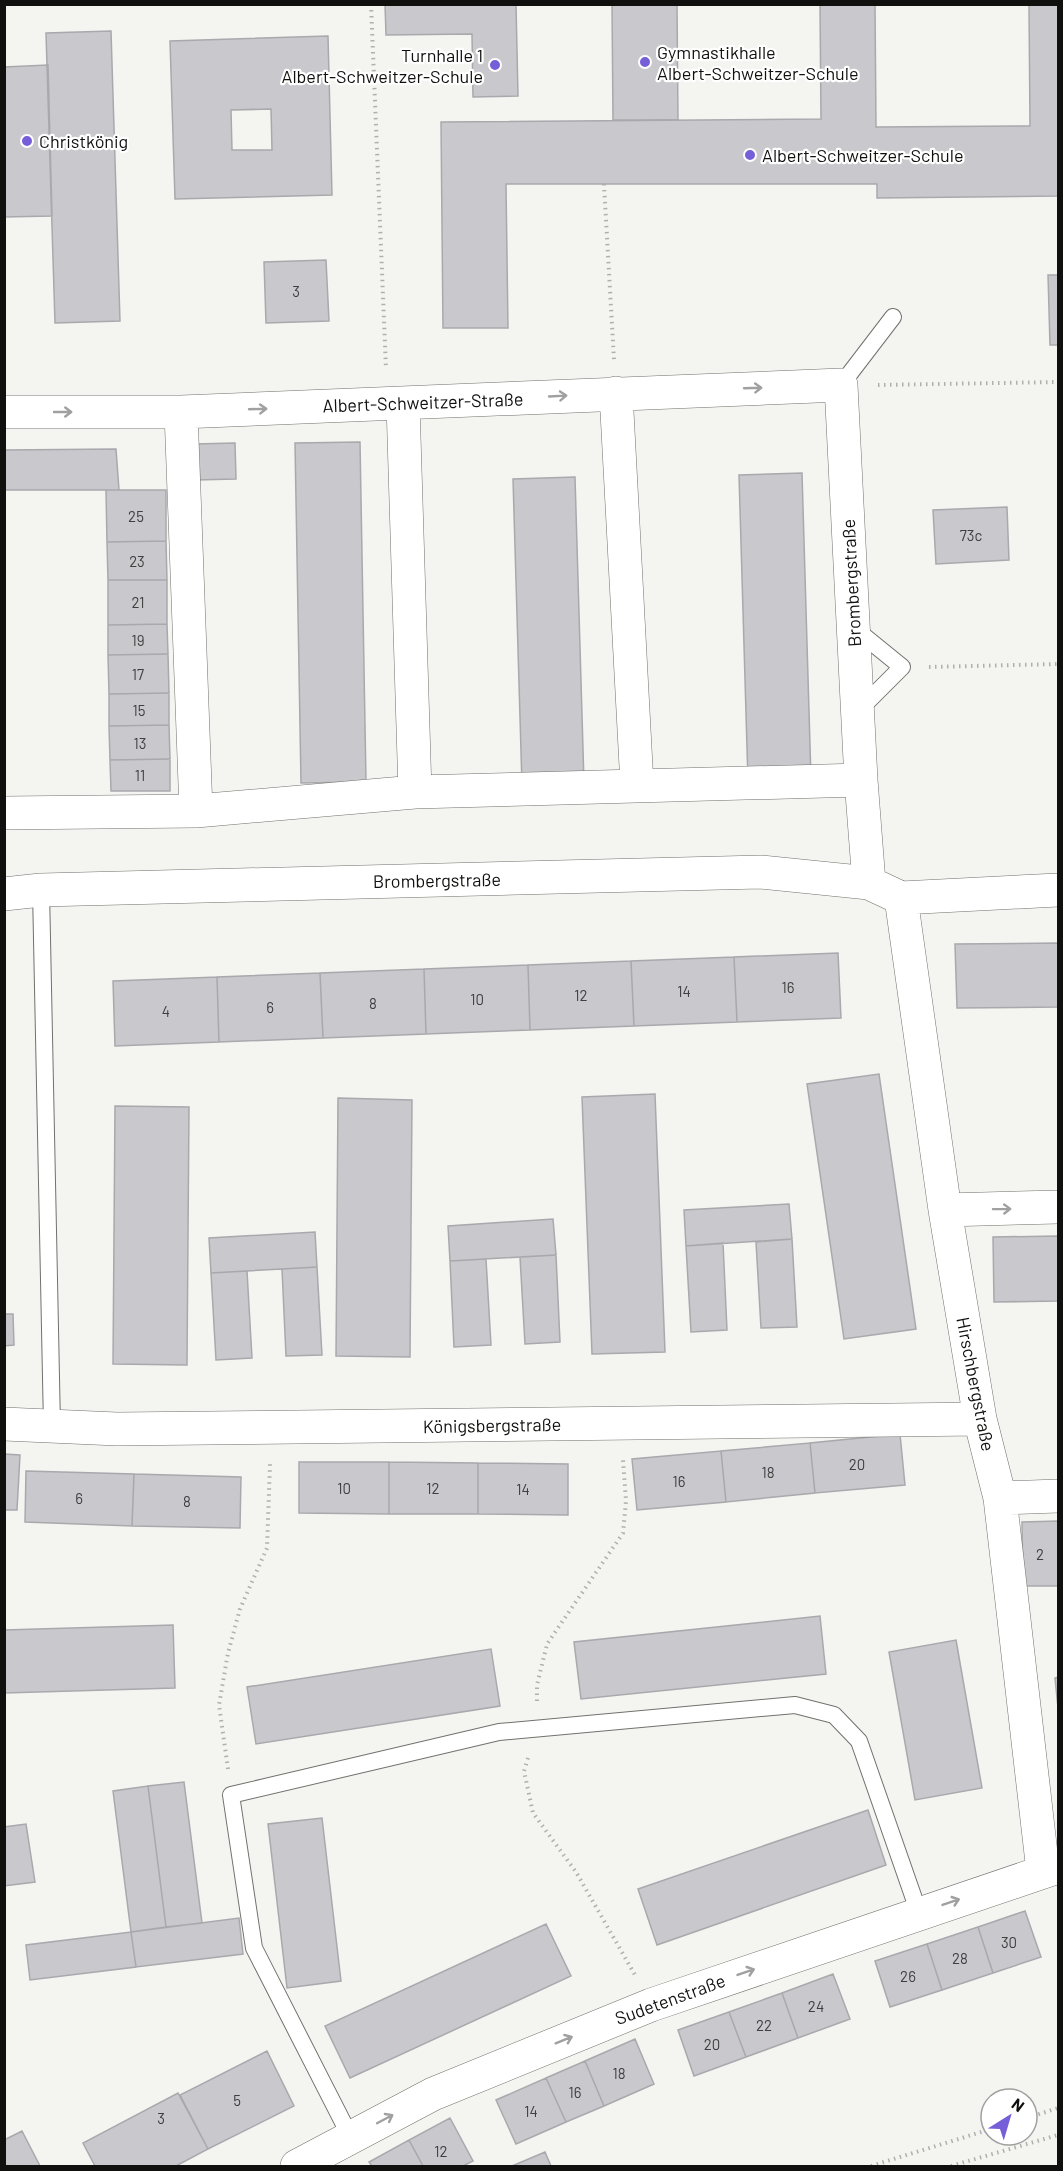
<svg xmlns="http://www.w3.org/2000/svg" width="1063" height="2171" font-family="Barlow,sans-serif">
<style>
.building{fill:#c8c8cd;stroke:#a9a8ad;stroke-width:1.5;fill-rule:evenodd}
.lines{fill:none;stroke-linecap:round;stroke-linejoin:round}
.service-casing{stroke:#70726d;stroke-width:18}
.minor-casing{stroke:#70726d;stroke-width:34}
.path{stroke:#afb0ac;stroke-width:4;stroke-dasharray:1.5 4.5;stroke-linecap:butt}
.service{stroke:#fff;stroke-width:16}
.minor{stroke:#fff;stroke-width:33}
.oneway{stroke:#9fa09f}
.poi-dot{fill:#765ed9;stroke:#fff;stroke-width:2}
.labels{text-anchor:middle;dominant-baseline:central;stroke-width:4.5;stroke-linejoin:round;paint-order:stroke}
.number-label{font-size:15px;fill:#3e3f3e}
.poi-label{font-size:18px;fill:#10110f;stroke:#fff;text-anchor:start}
.street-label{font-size:18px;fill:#10110f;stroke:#fff}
</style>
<rect width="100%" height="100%" fill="#f4f5f0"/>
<path class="building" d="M385 4H516L518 96 473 97 472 34 386 35Z
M612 4H677L678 120H613Z
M820 4H875L876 127 1030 126 1029 4H1058V196L877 198V184H506L508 328H443L441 122 821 119Z
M111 31 120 321 55 323 46 33Z
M328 36 332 195 175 199 170 41ZM271 109 272 150H232L231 110Z
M48 65 52 216 4 217V67Z
M326 260 329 321 266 323 264 262Z
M1048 275H1058V345H1050Z
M360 442 366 782 301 783 295 443Z
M235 443 236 479 195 480 194 444Z
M116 449 119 490H4V450Z
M802 473 811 779 748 781 739 475Z
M575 477 584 783 522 785 513 479Z
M106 490H166V541L107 542Z
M1007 507 1009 560 936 564 933 510Z
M166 541 167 580H108L107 542Z
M108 580H167V624L108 625Z
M167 624 168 654 108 655V625Z
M168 654 169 693 109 694 108 655Z
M169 693V725L109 726V694Z
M169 725 170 759 110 760 109 726Z
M170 759V791H111L110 760Z
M1058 943V1007L957 1008 955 944Z
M838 953 841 1018 737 1022 734 957Z
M734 957 737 1022 634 1026 631 961Z
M631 961 634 1026 530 1030 528 965Z
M528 965 530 1030 426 1034 424 969Z
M424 969 426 1034 323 1038 320 973Z
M320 973 323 1038 219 1042 217 977Z
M217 977 219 1042 115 1046 113 981Z
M879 1074 916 1329 844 1339 807 1084Z
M655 1094 665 1352 592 1354 582 1097Z
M338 1098 412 1100 410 1357 336 1356Z
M115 1106 189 1107 187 1365 113 1364Z
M789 1204 792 1239 686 1246 684 1210Z
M553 1219 556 1255 450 1261 448 1226Z
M315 1232 317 1267 211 1273 209 1238Z
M1058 1236V1301L994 1302 993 1237Z
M792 1239 797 1327 761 1328 756 1242Z
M723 1243 727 1330 691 1332 686 1246Z
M556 1255 560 1342 525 1344 520 1257Z
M486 1259 491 1345 454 1347 450 1261Z
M317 1267 322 1355 286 1356 282 1269Z
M247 1271 252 1358 216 1360 211 1273Z
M4 1314H13L14 1345 4 1346Z
M900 1434 905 1485 815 1493 810 1443Z
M810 1443 815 1493 726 1502 721 1451Z
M721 1451 726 1502 637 1510 632 1459Z
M4 1454 20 1455 17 1510H4Z
M299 1462H389V1514L299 1513Z
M389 1462 478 1463V1514H389Z
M478 1463 568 1464V1515L478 1514Z
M26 1471 134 1474 132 1526 25 1522Z
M134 1474 241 1477 240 1528 132 1526Z
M1058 1521V1586H1023L1022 1522Z
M820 1616 826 1674 581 1699 574 1642Z
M173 1625 175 1688 4 1693V1630Z
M956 1640 982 1788 915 1800 889 1652Z
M491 1649 500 1706 256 1744 247 1687Z
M1058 1677V1708L1055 1678Z
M184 1782 202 1923 166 1927 148 1786Z
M148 1786 166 1927 131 1932 113 1791Z
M868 1810 886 1865 657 1945 638 1889Z
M322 1818 341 1981 287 1988 268 1824Z
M26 1824 35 1882 4 1886V1827Z
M1025 1911 1041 1957 993 1973 978 1927Z
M239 1918 243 1954 136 1967 131 1932Z
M546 1924 571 1976 350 2078 325 2026Z
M978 1927 993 1973 942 1990 927 1944Z
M131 1932 136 1967 30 1980 26 1945Z
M927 1944 942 1990 890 2007 875 1961Z
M833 1974 850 2019 798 2038 782 1993Z
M782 1993 798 2038 746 2057 729 2012Z
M729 2012 746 2057 694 2076 678 2030Z
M635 2039 654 2084 604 2106 585 2061Z
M267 2051 294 2106 208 2149 180 2095Z
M585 2061 604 2106 566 2122 546 2078Z
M546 2078 566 2122 516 2144 496 2100Z
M178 2093 208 2149 176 2166H95L83 2143Z
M450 2118 473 2161 463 2166H423L409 2140Z
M22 2131 40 2166H4V2140Z
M409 2140 423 2166H372L369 2162Z
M545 2152 551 2166H512Z"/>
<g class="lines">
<defs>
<path id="service" d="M841 385 893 317
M854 628 902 667 858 711
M41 890 52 1426
M351 2138 254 1948 231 1795 499 1732 795 1705 834 1715 859 1741 919 1913"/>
<path id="minor" d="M616 393 637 785
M403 404 415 792
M4 412H181L841 385 861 780 869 883
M181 412 196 811
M4 813 196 811 415 792 861 780
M4 894 41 890 761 872 869 883 901 898 1058 890
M901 898 945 1210 980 1419 1000 1498 1043 1871
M945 1210 1058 1207
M4 1424 117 1429 980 1419
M1000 1498 1058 1496
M297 2166 433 2094 651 2005 1058 1867"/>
</defs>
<use href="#service" class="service-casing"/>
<use href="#minor" class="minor-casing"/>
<path class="path" d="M371 4 386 369
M604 184 614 360
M878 385 1058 382
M929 667 1058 664
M537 1701V1685L547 1644 623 1533 626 1501 623 1460
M528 1758 524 1771 533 1813 576 1872 635 1975
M228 1769 219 1705 228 1653 240 1609 267 1548 270 1464
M1027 2118 1058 2108
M871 2166 991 2129
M951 2166 1058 2135"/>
<use href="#service" class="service"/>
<use href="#minor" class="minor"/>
</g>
<defs><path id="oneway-shaft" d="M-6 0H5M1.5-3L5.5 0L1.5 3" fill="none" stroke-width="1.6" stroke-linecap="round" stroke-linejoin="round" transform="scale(1.5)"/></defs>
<g class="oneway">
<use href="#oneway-shaft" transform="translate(753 388) rotate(-2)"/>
<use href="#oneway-shaft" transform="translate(558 396) rotate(-3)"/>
<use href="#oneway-shaft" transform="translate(258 409) rotate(-2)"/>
<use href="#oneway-shaft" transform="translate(63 412)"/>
<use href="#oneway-shaft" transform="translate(1002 1209) rotate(-1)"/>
<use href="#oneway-shaft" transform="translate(951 1902) rotate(-19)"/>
<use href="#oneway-shaft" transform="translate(746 1972) rotate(-19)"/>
<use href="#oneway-shaft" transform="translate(564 2040) rotate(-22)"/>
<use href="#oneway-shaft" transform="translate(385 2119) rotate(-28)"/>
</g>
<g class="poi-dot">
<circle cx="645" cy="62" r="6"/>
<circle cx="495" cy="65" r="6"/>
<circle cx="27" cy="141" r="6"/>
<circle cx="750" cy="155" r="6"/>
</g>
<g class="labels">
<g class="number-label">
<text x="296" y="291">3</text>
<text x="136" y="516">25</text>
<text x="971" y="535">73c</text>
<text x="137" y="561">23</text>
<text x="138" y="602">21</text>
<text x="138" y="640">19</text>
<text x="138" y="674">17</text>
<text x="139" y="710">15</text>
<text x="140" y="743">13</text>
<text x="140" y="775">11</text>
<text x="788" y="987">16</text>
<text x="684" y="991">14</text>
<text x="581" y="995">12</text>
<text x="477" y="999">10</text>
<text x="373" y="1003">8</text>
<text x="270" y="1007">6</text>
<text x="166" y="1011">4</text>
<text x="857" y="1464">20</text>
<text x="768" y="1472">18</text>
<text x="679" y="1481">16</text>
<text x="344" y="1488">10</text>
<text x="433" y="1488">12</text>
<text x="523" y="1489">14</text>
<text x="79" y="1498">6</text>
<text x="187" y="1501">8</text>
<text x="1040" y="1554">2</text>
<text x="1009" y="1942">30</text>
<text x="960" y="1958">28</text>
<text x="908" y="1976">26</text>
<text x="816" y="2006">24</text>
<text x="764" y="2025">22</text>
<text x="712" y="2044">20</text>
<text x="619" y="2073">18</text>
<text x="575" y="2092">16</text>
<text x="237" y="2100">5</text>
<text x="531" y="2111">14</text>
<text x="161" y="2118">3</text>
<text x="441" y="2151">12</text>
</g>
<g class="poi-label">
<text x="657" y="52">Gymnastikhalle<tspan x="657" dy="21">Albert-Schweitzer-Schule</tspan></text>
<text x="483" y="55" text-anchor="end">Turnhalle 1<tspan x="483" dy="21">Albert-Schweitzer-Schule</tspan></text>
<text x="39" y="141">Christkönig</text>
<text x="762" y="155">Albert-Schweitzer-Schule</text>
</g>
<g class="street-label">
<text transform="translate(423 402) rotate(-2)">Albert-Schweitzer-Straße</text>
<text transform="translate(851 583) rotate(-93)">Brombergstraße</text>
<text transform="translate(437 880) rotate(-1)">Brombergstraße</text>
<text transform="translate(976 1384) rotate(79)">Hirschbergstraße</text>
<text transform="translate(492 1425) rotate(-1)">Königsbergstraße</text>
<text transform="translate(670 1999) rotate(-20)">Sudetenstraße</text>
</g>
</g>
<rect width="1063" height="2171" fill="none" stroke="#10110f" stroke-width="12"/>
<g transform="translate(1009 2117) rotate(37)"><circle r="28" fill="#ffffff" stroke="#9fa09f" stroke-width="1.5"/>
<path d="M0-4.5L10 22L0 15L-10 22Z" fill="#765ed9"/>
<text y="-9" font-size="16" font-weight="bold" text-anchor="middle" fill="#10110f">N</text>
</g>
</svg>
